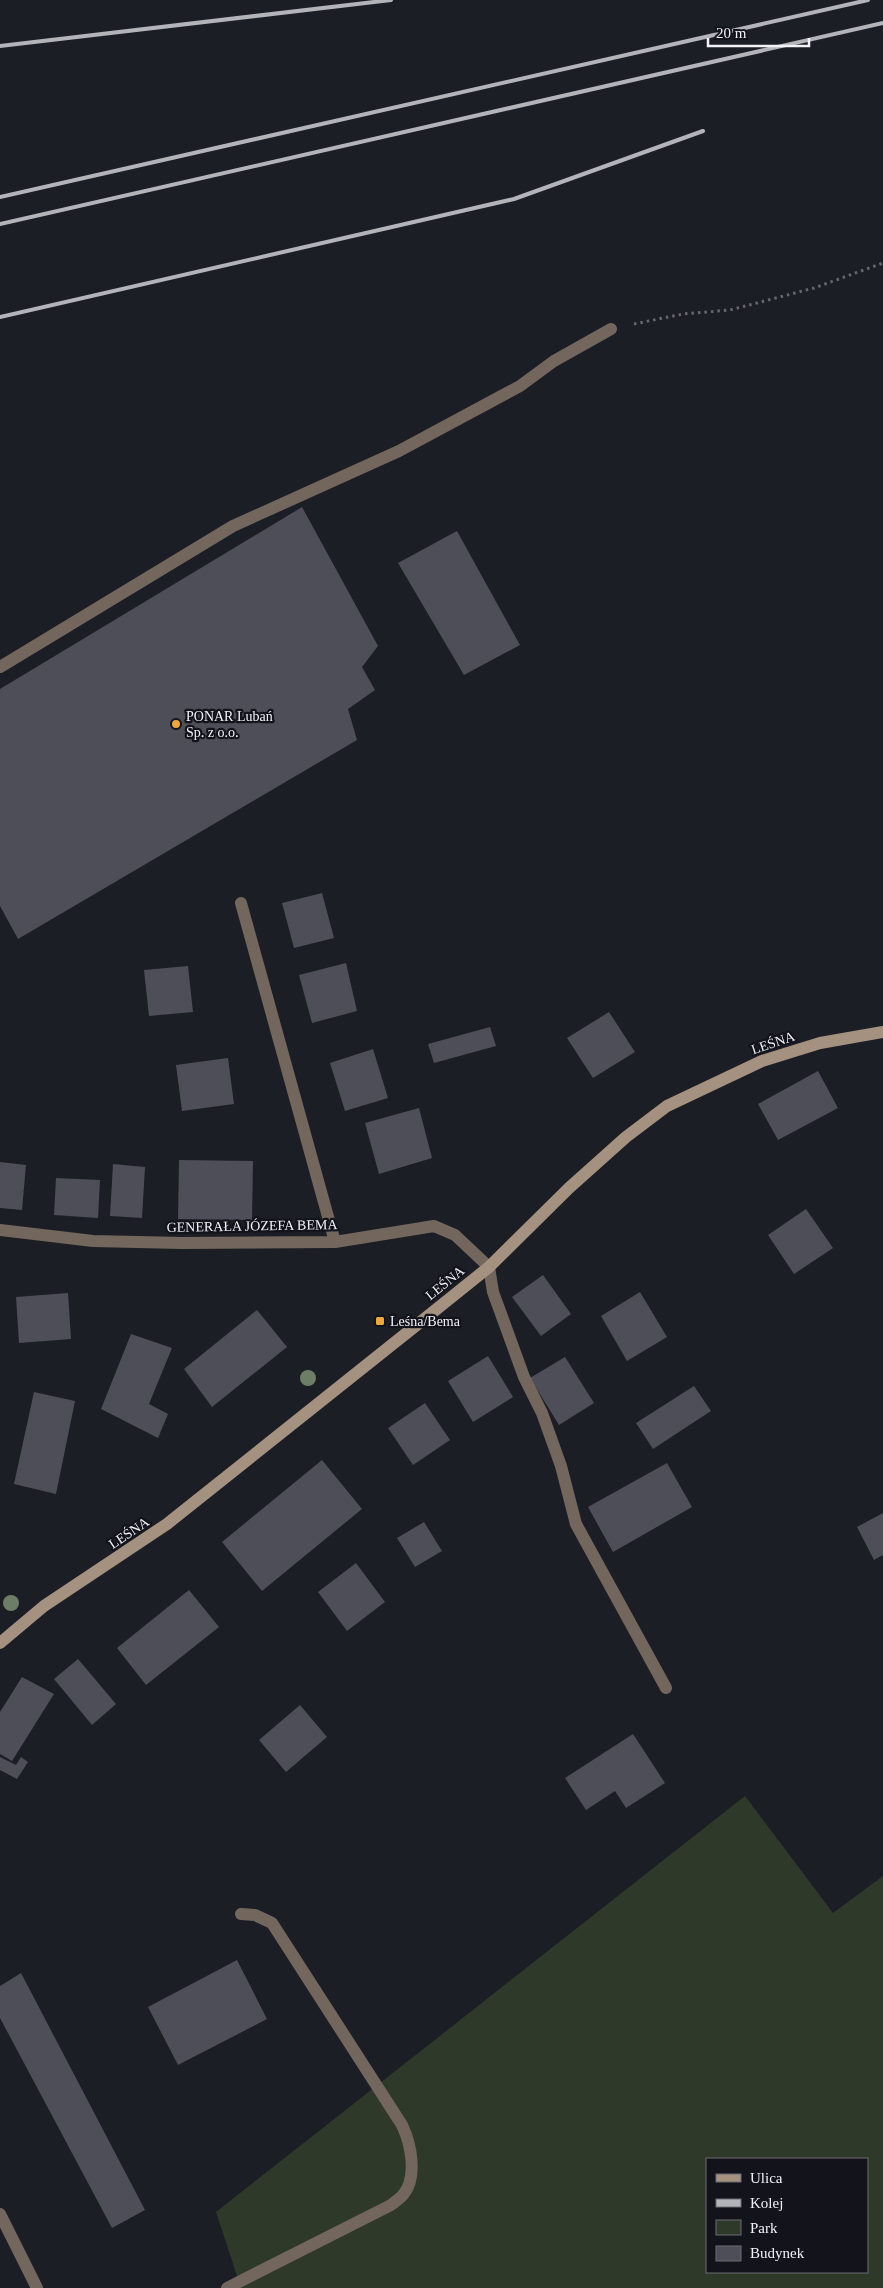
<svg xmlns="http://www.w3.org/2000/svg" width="883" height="2288" font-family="Georgia,serif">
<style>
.green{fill:#2f392a;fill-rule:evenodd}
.building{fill:#4d4e57}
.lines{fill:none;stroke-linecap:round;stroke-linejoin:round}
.path{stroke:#65676d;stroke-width:3;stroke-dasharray:2.5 4;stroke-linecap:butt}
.service{stroke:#73675d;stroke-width:12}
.minor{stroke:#73675d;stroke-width:12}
.secondary{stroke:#a59180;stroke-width:12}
.rail{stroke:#b3b4b9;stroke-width:4}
.tree{fill:#6c7f66}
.poi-dot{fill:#eea73c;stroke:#13141b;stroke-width:2}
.labels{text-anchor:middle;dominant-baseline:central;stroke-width:4.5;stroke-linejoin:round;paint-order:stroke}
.poi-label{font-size:14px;fill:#f1f2f7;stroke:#13141b;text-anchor:start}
.street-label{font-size:14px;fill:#f1f2f7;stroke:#13141b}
</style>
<rect width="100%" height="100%" fill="#1c1e25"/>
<path class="green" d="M745 1796 833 1913 883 1876V2288H241L216 2212ZM707 2159H867V2272H707Z"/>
<path class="building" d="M302 507 378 646 362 667 375 690 348 709 357 740 18 939 0 906V689Z
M457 531 520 645 464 675 398 563Z
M322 893 334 938 294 948 282 903Z
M346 963 357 1011 312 1023 299 975Z
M188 966 193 1012 149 1016 144 970Z
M609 1012 635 1052 593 1078 567 1038Z
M490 1027 496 1046 434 1063 428 1044Z
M373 1049 388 1098 345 1111 330 1063Z
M228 1058 234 1104 182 1111 176 1065Z
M818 1071 838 1108 778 1140 758 1104Z
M419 1108 432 1158 379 1174 365 1123Z
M179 1160 253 1161 252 1220 178 1219Z
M0 1162 26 1165 22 1210 0 1208Z
M113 1164 145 1167 142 1218 110 1216Z
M56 1178 100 1180 98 1218 54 1215Z
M806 1209 833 1248 794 1274 768 1235Z
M543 1275 571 1314 541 1336 512 1297Z
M640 1292 667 1337 627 1361 601 1316Z
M68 1293 71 1339 19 1343 16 1297Z
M257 1310 287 1347 212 1407 184 1369Z
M131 1334 172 1348 149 1404 168 1414 158 1438 101 1409Z
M488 1356 513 1397 473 1422 448 1381Z
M565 1357 594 1403 559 1425 530 1378Z
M694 1386 711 1411 653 1449 636 1423Z
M34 1392 75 1401 56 1494 14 1484Z
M425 1403 450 1440 413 1465 388 1428Z
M322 1460 362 1509 262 1591 222 1542Z
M667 1463 692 1507 613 1552 588 1507Z
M883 1513V1555L874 1560 857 1527Z
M424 1522 442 1551 415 1567 397 1538Z
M356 1563 385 1602 347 1631 318 1592Z
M189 1590 219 1627 146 1685 117 1648Z
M78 1659 116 1704 92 1725 54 1679Z
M22 1677 54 1694 12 1761 0 1754V1712Z
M300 1705 327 1737 286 1772 259 1740Z
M633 1734 665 1783 626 1808 615 1791 586 1810 565 1778Z
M0 1757 16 1765 21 1757 28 1762 17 1779 0 1770Z
M237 1960 267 2019 178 2065 148 2007Z
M21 1973 145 2210 112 2228 0 2018V1986Z"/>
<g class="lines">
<path class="path" d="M634 324 683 314 730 310 814 288 883 263"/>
<path class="service" d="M0 667 233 526 399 451 520 386 554 361 611 329
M489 1267 493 1292 524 1377 542 1413 561 1466 576 1524 666 1688
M0 2214 37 2288
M227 2288 391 2205C395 2202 400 2198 403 2195 418 2177 411 2144 402 2125L272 1923 255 1915 241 1914"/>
<path class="minor" d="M241 903 335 1242
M0 1230 93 1241 182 1243 335 1242 434 1226 455 1235 489 1267"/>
<path class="secondary" d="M0 1643 44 1606 167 1524 438 1308 489 1267 569 1188 626 1137 667 1106 762 1061 820 1043 883 1032"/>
<path class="rail" d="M0 46 391 0
M0 197 868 0
M0 224 883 23
M0 317 514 199 703 131"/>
</g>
<g class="tree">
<circle cx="308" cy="1378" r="8"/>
<circle cx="11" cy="1603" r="8"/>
</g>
<g class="poi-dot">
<circle cx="176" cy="724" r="5"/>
<rect x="375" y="1316" width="10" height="10" rx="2.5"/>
</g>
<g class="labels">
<g class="poi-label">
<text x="186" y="716">PONAR Lubań<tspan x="186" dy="16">Sp. z o.o.</tspan></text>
<text x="390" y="1321">Leśna/Bema</text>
</g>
<g class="street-label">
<text transform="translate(773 1043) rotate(-19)">LEŚNA</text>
<text transform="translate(252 1226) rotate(-1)">GENERAŁA JÓZEFA BEMA</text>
<text transform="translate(445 1283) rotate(-39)">LEŚNA</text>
<text transform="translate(129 1533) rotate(-34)">LEŚNA</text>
</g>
</g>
<rect x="706" y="2158" width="162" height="115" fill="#13141b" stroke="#6c6d73"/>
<rect x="716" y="2174" width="25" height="8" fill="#a59180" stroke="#6c6d73"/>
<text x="750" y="2183" font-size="15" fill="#f1f2f7">Ulica</text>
<rect x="716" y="2199" width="25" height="8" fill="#b3b4b9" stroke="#6c6d73"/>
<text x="750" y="2208" font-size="15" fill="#f1f2f7">Kolej</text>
<rect x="716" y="2220" width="25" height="15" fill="#2f392a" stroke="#6c6d73"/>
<text x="750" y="2233" font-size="15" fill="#f1f2f7">Park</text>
<rect x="716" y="2246" width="25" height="15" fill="#4d4e57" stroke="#6c6d73"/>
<text x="750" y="2258" font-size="15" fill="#f1f2f7">Budynek</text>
<path d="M708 38v8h101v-8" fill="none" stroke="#f1f2f7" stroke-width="2.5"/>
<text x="716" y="38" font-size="15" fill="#f1f2f7" stroke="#13141b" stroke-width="4" paint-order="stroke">20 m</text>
</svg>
